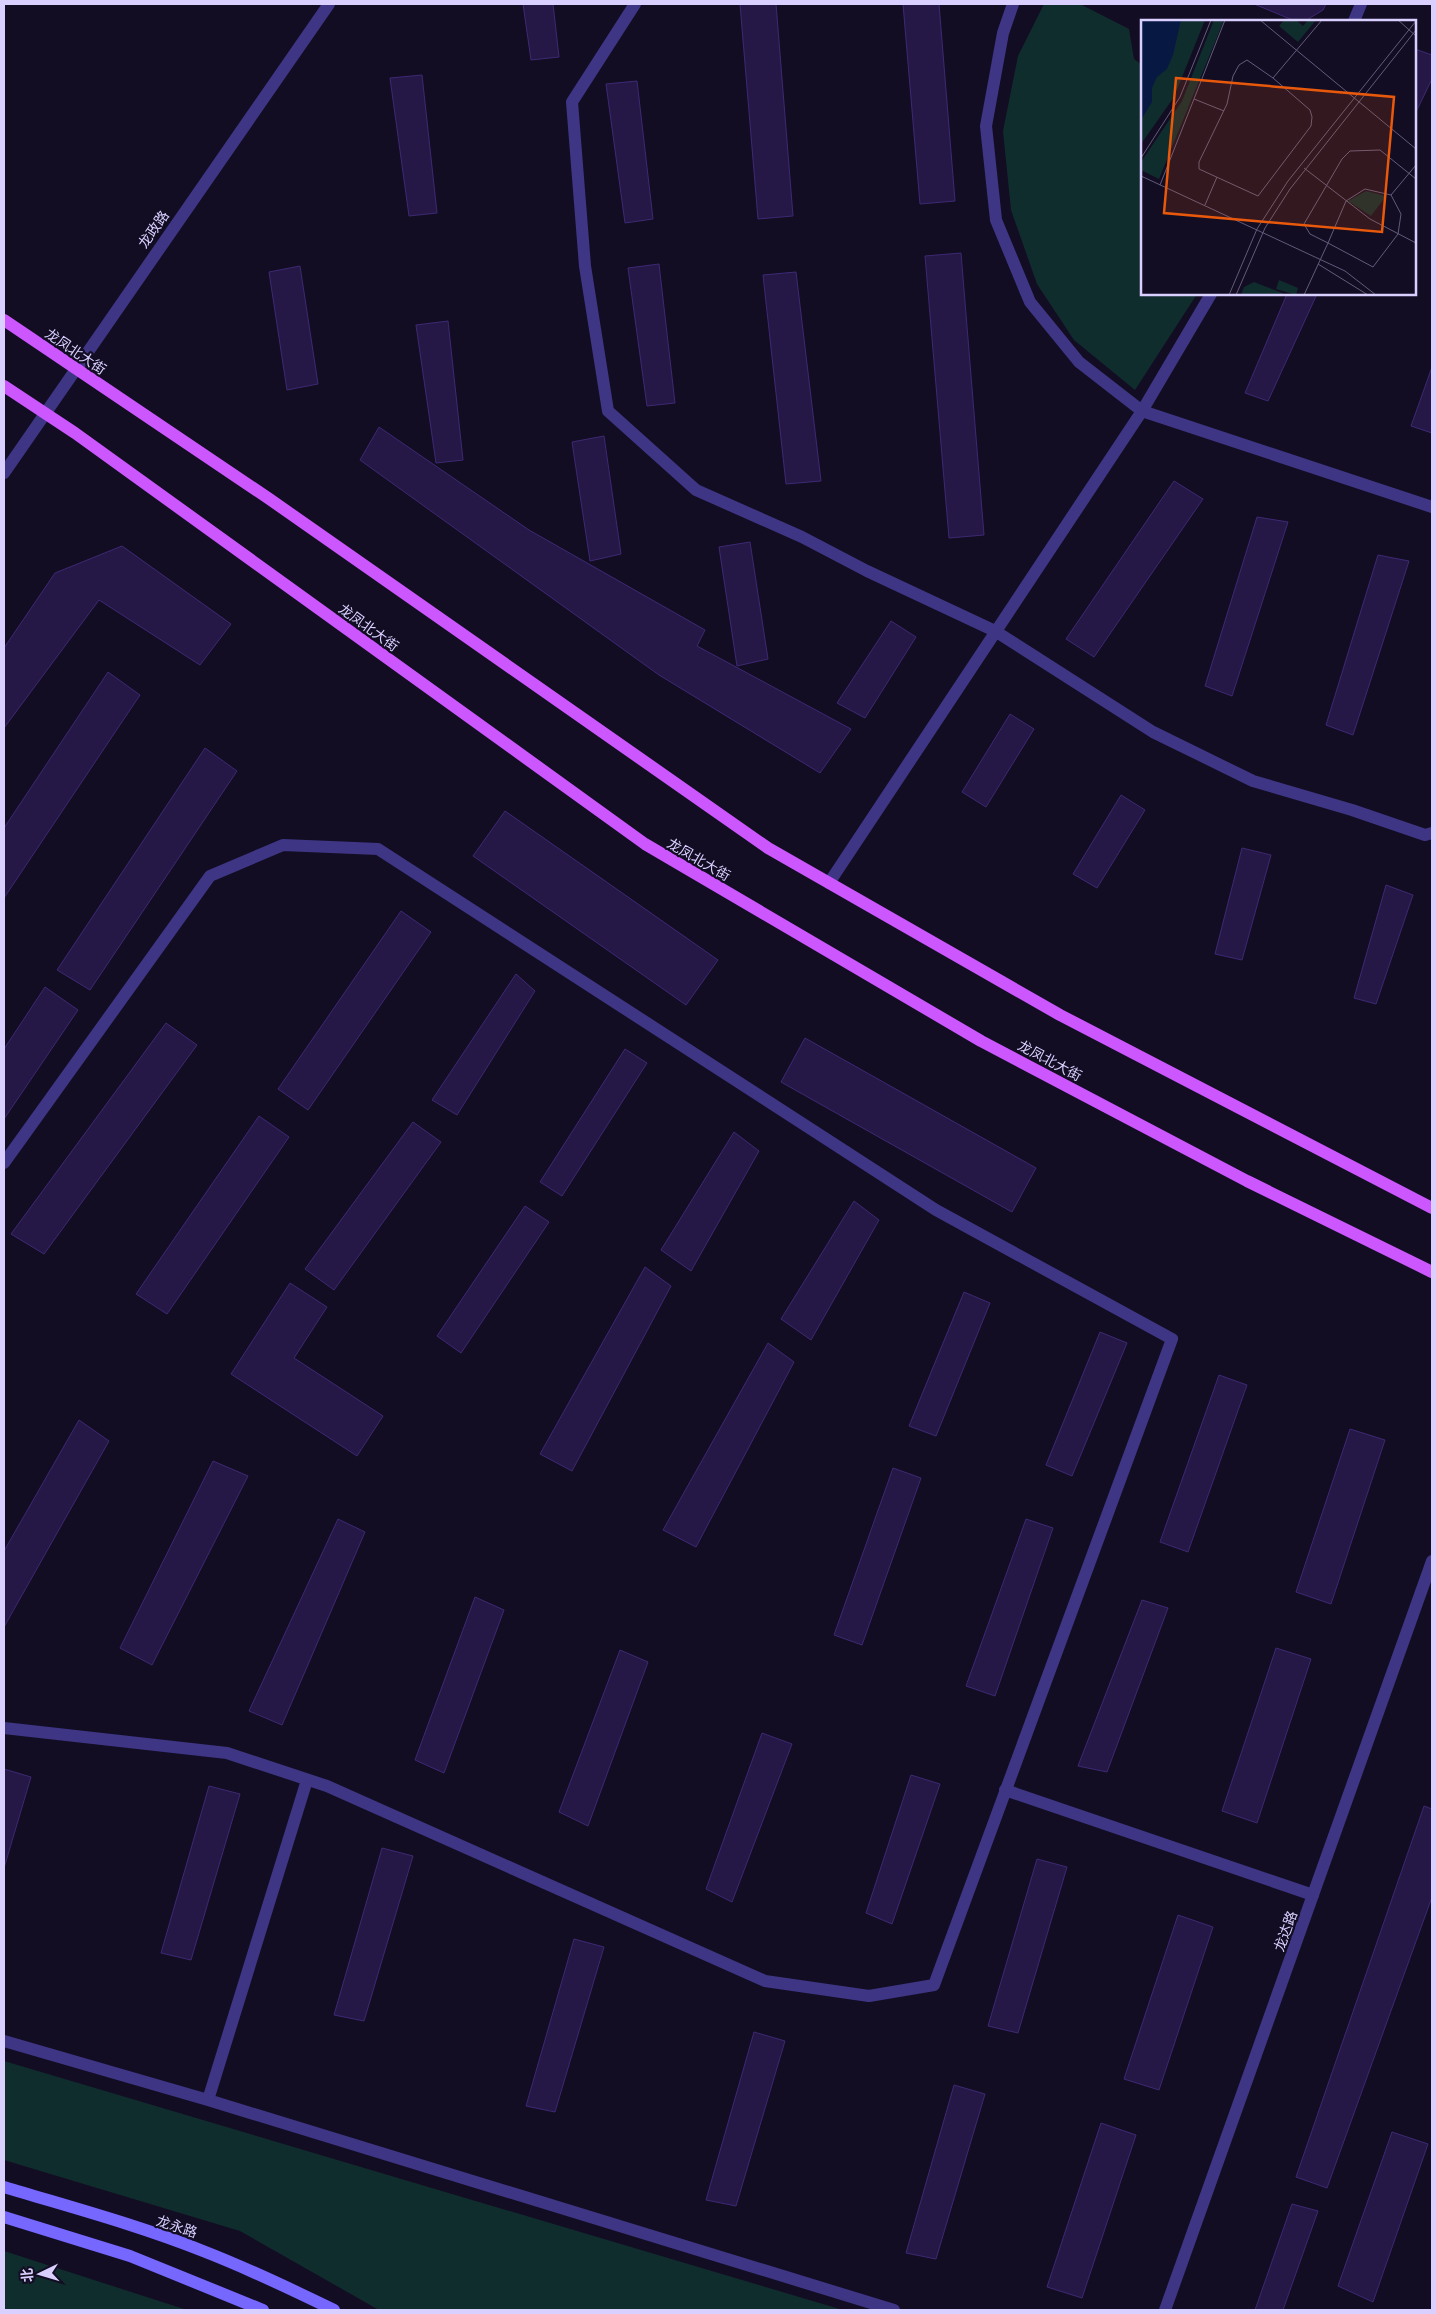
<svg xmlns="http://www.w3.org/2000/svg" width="1436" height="2314" font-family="'Open Sans','Noto Sans SC',sans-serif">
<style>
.green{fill:#102d2e}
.building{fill:#251846;stroke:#3d2973}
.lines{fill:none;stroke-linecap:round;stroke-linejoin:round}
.minor{stroke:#3e3685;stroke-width:12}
.tertiary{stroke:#3e3685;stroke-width:12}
.secondary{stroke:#7667ff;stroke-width:12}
.primary{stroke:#cc57ff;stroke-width:12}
.labels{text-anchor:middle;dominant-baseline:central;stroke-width:4.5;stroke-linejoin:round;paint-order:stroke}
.street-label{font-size:14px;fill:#d9d0ff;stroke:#130d24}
.inset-road{fill:none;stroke:#625b7c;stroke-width:1}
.view{fill:#e8590c;fill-opacity:0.15;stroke:#e8590c;stroke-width:2.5}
.inset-edge{fill:none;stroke:#d9d0ff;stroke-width:2.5}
</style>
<rect width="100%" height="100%" fill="#130d24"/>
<path class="green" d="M1044 4H1080L1129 29 1134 59 1142 65V294H1197L1135 390 1074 340 1037 284 1011 210 1003 131 1018 56Z
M4 2061 843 2310H379L240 2231 4 2160Z
M4 2251 187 2310H4Z"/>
<path class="building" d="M523 4H553L559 57 531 60Z
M740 4H776L793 216 758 219Z
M903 4H939L955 201 920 204Z
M1254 4H1326L1323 10 1305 21H1295Z
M1415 49 1432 55V79L1415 114Z
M422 75 437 213 409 216 390 78Z
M637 81 653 219 625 223 606 84Z
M961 253 984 535 949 538 925 256Z
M659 264 675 403 647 406 628 268Z
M300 266 318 384 287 390 269 272Z
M796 272 821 481 786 484 763 275Z
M1287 294H1317L1268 401 1245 393Z
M448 321 463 460 436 463 416 325Z
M1432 367V433L1411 426Z
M379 427 529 530 705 630 697 646 851 729 820 773 659 675 360 460Z
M604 436 621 554 590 561 572 442Z
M1174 481 1203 499 1094 657 1066 639Z
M1257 517 1288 522 1232 696 1205 686Z
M750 542 768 659 737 666 719 547Z
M122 546 231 624 200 665 99 600 4 728V648L55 573Z
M1378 555 1409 561 1353 735 1326 725Z
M891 621 916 637 865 718 837 703Z
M108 672 140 695 4 898V828Z
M1010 714 1034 729 986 807 962 792Z
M205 748 237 771 90 990 57 970Z
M1121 795 1145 810 1097 888 1073 874Z
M505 811 718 960 686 1005 473 856Z
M1242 848 1271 855 1242 960 1215 954Z
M1386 885 1413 895 1376 1004 1354 998Z
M401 911 431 932 308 1110 278 1089Z
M516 974 535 991 457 1115 432 1100Z
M45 987 78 1010 4 1119V1049Z
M166 1023 197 1045 44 1254 11 1234Z
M805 1038 1036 1168 1012 1212 781 1082Z
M625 1049 647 1063 562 1196 540 1182Z
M259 1116 289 1137 167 1314 136 1294Z
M413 1122 441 1142 334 1290 305 1269Z
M734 1132 759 1151 691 1271 661 1250Z
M854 1201 879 1220 811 1340 781 1319Z
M525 1206 549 1222 461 1353 437 1336Z
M645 1267 671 1286 572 1471 540 1454Z
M290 1283 327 1307 294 1358 383 1416 357 1456 231 1374Z
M964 1292 990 1303 936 1436 909 1426Z
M1100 1332 1127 1343 1072 1476 1046 1465Z
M768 1343 794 1362 696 1547 663 1530Z
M1219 1375 1247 1385 1188 1552 1160 1542Z
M79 1420 109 1441 4 1627V1551Z
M1350 1429 1385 1440 1331 1604 1296 1592Z
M213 1461 248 1476 152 1665 120 1648Z
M893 1468 921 1478 862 1645 834 1635Z
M338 1519 365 1532 282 1725 249 1711Z
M1026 1519 1053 1528 995 1696 966 1686Z
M475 1597 504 1610 444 1773 415 1760Z
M1142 1600 1168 1608 1107 1772 1078 1766Z
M1276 1648 1311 1659 1257 1823 1222 1811Z
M620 1650 648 1662 588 1826 559 1812Z
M762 1733 792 1744 732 1902 706 1889Z
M4 1769 31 1777 4 1868Z
M911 1775 940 1784 892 1924 866 1913Z
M209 1786 240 1794 191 1960 161 1953Z
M1424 1806 1432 1809V1897L1327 2188 1296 2177Z
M382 1848 413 1856 364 2021 334 2015Z
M1037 1859 1067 1867 1018 2033 988 2026Z
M1178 1915 1213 1927 1159 2090 1124 2079Z
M574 1939 604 1947 555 2112 526 2106Z
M754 2032 785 2041 736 2206 706 2200Z
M954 2085 985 2094 936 2259 906 2253Z
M1101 2123 1136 2135 1082 2298 1047 2287Z
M1392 2132 1428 2144 1373 2302 1338 2286Z
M1292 2204 1318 2211 1283 2310H1255Z"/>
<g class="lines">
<path class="minor" d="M635 4 572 102 585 266 608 411 696 490 802 537 867 571 995 631 1153 732 1253 781 1352 810 1425 835 1432 833
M1013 4 1003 33 986 126 996 220 1030 302 1079 362 1142 411 1432 507
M1354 21 1361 4
M829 883 1142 411 1211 294
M4 1163 210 876 283 845 378 849 936 1210 1172 1339 934 1985 869 1996 765 1981 327 1786 227 1753 4 1728
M1005 1790 1313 1895
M4 2041 208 2100 307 1780
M208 2100 894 2310"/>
<path class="tertiary" d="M4 473 329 4
M1165 2310 1432 1561"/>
<path class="secondary" d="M4 2187C70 2207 138 2225 203 2251 247 2268 291 2289 334 2310
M4 2217 130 2256 263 2310"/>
<path class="primary" d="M4 320 268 498 768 848 1060 1015 1432 1208
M4 386 75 433 645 844 981 1041 1247 1181 1432 1272"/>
</g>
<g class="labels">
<g class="street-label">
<text transform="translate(153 229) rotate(-55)">龙政路</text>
<text transform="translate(76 351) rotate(34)">龙凤北大街</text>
<text transform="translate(369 627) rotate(36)">龙凤北大街</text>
<text transform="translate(699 859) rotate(30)">龙凤北大街</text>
<text transform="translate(1050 1060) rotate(28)">龙凤北大街</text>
<text transform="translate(1285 1931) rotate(-70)">龙达路</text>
<text transform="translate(177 2226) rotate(18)">龙永路</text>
</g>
</g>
<g transform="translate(1141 20)">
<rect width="275" height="275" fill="#130d24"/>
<path d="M0 0H64L33 77 0 124ZM73 0H83L18 159 0 150V142L41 81ZM143 0H155L162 6 167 0H175L157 22 138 6ZM225 171 245 176 230 196 207 181ZM138 260 157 268 155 275 135 269ZM113 262 141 273 144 275H100L103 267Z" fill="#102d2e"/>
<path d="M0 0H40L32 35 26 49 16 57 11 68V82L0 100Z" fill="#071943"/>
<path class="inset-road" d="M119 0 275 129M257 0 275 16M132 58 106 40 98 45 92 56 86 84 58 142V149L117 176 170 106 171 97 169 90 132 58 181 0M83 91 53 79 84 0M0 138 39 77 70 0M163 148 229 199 275 223M0 156 204 251 235 275M19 165 53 79M224 169 250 175 260 194 257 214 232 247 187 223 205 181ZM250 175 275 145M64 185 76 157M177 244 227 275M88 275 116 209 147 161 275 1M95 275 124 208 149 169 275 10M163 275 187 223 169 214 163 204 201 139 209 131 239 130 275 159"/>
<path class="view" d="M35 58 253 77 241 212 23 193Z"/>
<rect width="275" height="275" class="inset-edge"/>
</g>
<rect width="1436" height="2314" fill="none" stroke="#d9d0ff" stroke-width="10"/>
<g transform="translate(40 2274) rotate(265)" stroke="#130d24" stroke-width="4" paint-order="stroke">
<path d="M0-4L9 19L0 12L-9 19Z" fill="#d9d0ff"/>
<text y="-8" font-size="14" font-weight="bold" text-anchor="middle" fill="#d9d0ff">北</text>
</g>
</svg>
